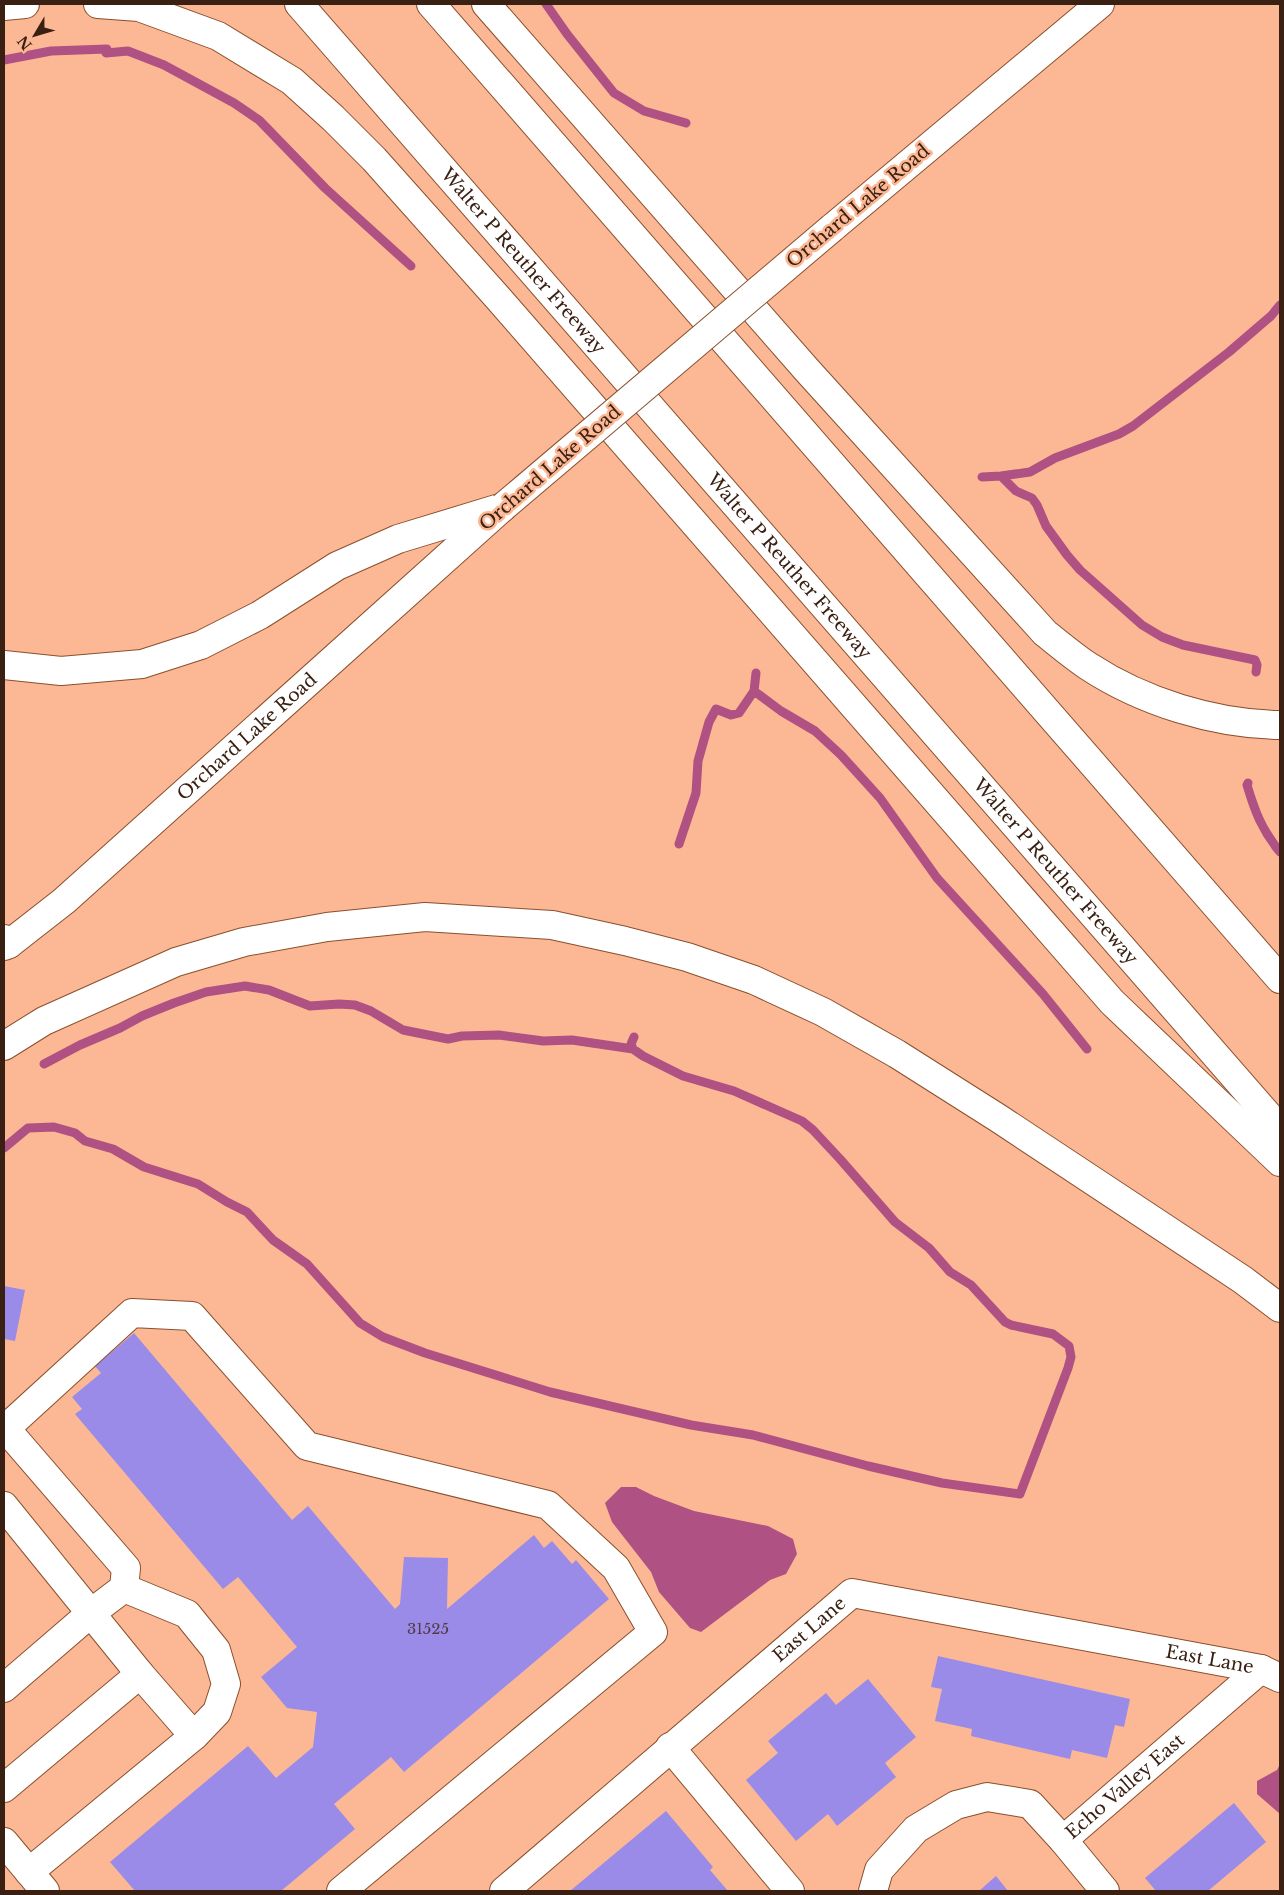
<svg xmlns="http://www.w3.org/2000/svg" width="1284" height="1895" font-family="'Libre Baskerville',serif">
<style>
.water{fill:#af5183}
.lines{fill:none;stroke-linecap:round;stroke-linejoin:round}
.stream{stroke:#af5183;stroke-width:9}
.building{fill:#9a8be9}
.minor-casing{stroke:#8a4f2d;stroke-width:30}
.major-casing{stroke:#8a4f2d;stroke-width:30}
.highway-casing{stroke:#8a4f2d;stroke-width:30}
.minor{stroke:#fff;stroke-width:28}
.major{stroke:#fff;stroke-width:28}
.highway{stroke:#fff;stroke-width:28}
.major-bridge-casing{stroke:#8a4f2d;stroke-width:30;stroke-linecap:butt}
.major-bridge{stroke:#fff;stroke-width:28}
.labels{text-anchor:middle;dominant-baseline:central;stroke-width:5;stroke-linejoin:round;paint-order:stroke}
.number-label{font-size:15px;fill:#523b48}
.street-label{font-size:18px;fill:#3a2012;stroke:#fcb894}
</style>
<rect width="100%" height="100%" fill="#fcb894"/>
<path class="water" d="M621 1487H636L654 1496 694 1511 768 1526 793 1539 797 1554 786 1574 770 1580 701 1632 690 1628 659 1592 651 1572 612 1522 605 1503Z
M1280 1764V1814L1257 1794V1781L1277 1770Z"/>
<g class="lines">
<path class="stream" d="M546 4 567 34 614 93 644 111 686 123
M4 60 51 51 107 49 106 53 128 51 164 65 234 103 259 120 325 188 411 266
M1001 476 1016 491 1032 498 1037 505 1046 526 1067 555 1080 570 1142 625 1162 637 1183 645 1255 660 1257 665 1256 672
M982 477 1001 476 1030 472 1055 458 1119 434 1133 426 1229 352 1271 316 1280 305
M754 691 781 711 815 731 841 755 880 798 937 878 1043 994 1087 1049
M1248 783 1247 785C1255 812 1262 830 1280 852
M679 844 696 793 698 761 709 722 716 709 731 715 739 713 754 691 756 673
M633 1049 631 1044 634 1037
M4 1148 28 1128 54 1127 75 1133 85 1141 113 1149 144 1167 198 1184 227 1202 247 1212 273 1240 307 1264 360 1323 383 1337 425 1353 550 1392 691 1425 753 1435 868 1466 942 1483 1020 1494 1068 1368 1071 1357 1069 1346 1053 1334 1011 1325 1005 1322 971 1285 950 1272 929 1248 895 1222 840 1159 813 1130 802 1121 734 1091 683 1076 643 1056 633 1049 572 1040 543 1041 499 1035 462 1036 448 1039 403 1030 371 1011 355 1005 339 1004 310 1006 269 990 245 986 206 992 174 1003 142 1016 120 1028 80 1045 44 1064"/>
</g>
<path class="building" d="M4 1286 25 1290 15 1341 4 1339Z
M134 1333 292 1520 308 1506 395 1609 400 1604 404 1557 448 1558 447 1609 534 1535 544 1548 552 1541 572 1564 576 1560 609 1599 404 1772 391 1757 334 1804 355 1829 281 1891H135L110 1862 248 1746 276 1778 313 1747 317 1712 287 1708 261 1677 297 1647 238 1577 223 1589 75 1414 82 1409 72 1397 101 1373 95 1366Z
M938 1656 1130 1699 1124 1727 1115 1725 1107 1758 1072 1750 1070 1759 971 1736 972 1729 935 1721 942 1689 931 1687Z
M868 1679 916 1737 885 1763 896 1777 837 1826 828 1814 796 1841 746 1780 778 1753 768 1741 826 1693 836 1705Z
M1234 1803 1266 1842 1208 1891H1156L1145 1878Z
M666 1811 713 1867 710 1870 728 1891H570Z
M996 1876 1008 1891H979Z"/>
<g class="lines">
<defs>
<g id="minor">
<path d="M4 1430 132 1313 192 1316 307 1446 548 1505 616 1568 653 1632 341 1891"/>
<path d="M4 1506 140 1674 4 1788"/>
<path d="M140 1674 194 1736"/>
<path d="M4 1688 91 1613 124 1588 126 1568 6 1429"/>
<path d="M670 1747 790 1891"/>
<path d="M1063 1840 1105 1891"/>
<path d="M4 1842 45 1891"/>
<path d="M29 1872 194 1736 217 1712 226 1684 216 1650 187 1614 124 1588"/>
<path id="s1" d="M504 1891 852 1593 1261 1669 1280 1678"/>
<path id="s2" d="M873 1891 879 1870 916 1829 956 1805 987 1797 1030 1804 1063 1840 1261 1669"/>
</g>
<g id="major">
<path d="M832 228 1100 4"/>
<path id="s3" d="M4 946 9 944 64 901 503 507"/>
</g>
<g id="highway">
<path d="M98 4 139 7 218 36 292 81 333 118 374 159 498 298 1112 1002 1280 1162"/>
<path id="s4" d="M299 4 1280 1129"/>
<path d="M431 4 1280 979"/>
<path d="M486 4 806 369 1045 633C1059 644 1073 656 1088 666 1143 702 1214 724 1280 725"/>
<path d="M4 6 25 4"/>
<path d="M4 665 61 671 142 664 201 645 260 615 337 566 398 539 503 507"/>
<path d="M4 939 9 944"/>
<path d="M4 1046 44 1021 176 962 244 942 327 927 425 917 552 925 625 941 687 957 754 980 823 1012 897 1054 998 1118 1243 1280 1280 1308"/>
</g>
</defs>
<use href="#minor" class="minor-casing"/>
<use href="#major" class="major-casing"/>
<use href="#highway" class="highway-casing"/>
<use href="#minor" class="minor"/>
<use href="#major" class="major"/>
<use href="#highway" class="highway"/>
<defs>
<path id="major-bridge" d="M503 507 832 228"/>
</defs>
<use href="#major-bridge" class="major-bridge-casing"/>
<use href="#major-bridge" class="major-bridge"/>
</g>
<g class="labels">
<g class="number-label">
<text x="428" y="1628">31525</text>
</g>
<g class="street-label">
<text transform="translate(858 206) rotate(-40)">Orchard Lake Road</text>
<text stroke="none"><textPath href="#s4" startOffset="341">Walter P Reuther Freeway</textPath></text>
<text transform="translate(550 468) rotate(-41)">Orchard Lake Road</text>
<text stroke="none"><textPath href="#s4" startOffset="746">Walter P Reuther Freeway</textPath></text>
<text stroke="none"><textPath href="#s3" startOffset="321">Orchard Lake Road</textPath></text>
<text stroke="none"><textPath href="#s4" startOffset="1151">Walter P Reuther Freeway</textPath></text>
<text stroke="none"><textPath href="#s1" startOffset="402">East Lane</textPath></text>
<text stroke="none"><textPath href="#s1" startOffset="822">East Lane</textPath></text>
<text stroke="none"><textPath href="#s2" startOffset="330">Echo Valley East</textPath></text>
</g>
</g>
<rect width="1284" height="1895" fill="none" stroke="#3a2012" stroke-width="10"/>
<g transform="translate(35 35) rotate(232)" stroke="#fcb894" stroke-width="4" paint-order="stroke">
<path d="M0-4L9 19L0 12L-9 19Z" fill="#3a2012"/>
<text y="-8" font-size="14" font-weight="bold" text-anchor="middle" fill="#3a2012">N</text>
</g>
</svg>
